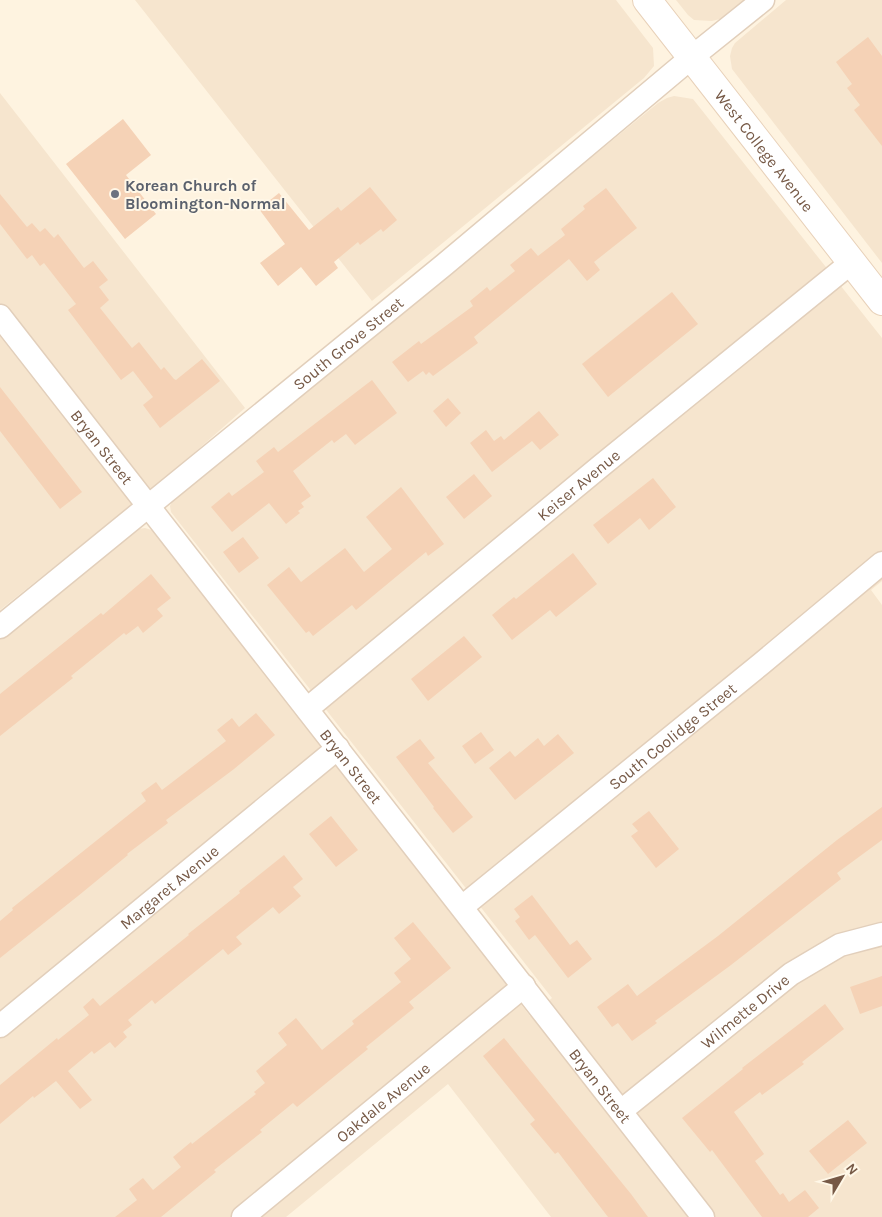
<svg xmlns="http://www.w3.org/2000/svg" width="882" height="1217" font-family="Karla,sans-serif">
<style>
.residential{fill:#f6e5ce}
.building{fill:#f5d2b6}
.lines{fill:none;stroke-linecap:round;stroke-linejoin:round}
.street-casing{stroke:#e2cfbb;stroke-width:25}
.secondary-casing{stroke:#e8d1b9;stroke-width:30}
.street{stroke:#fff;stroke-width:22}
.secondary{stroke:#fff;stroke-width:28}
.worship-dot{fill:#6b7280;stroke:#fff7e7;stroke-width:2}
.labels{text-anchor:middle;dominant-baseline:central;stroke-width:4;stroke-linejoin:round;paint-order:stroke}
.street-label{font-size:16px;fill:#765946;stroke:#fff7e7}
.worship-label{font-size:16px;font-weight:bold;fill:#5b616d;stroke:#fff7e7;text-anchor:start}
</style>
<rect width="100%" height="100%" fill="#fef3e0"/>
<path class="residential" d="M135 0H616L653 48 654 66 644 78 372 301Z
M676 0H744L720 19 712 21 694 20 688 15Z
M786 0H882V263L732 69 730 56 732 48 735 43Z
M0 93 245 408 169 475 0 610Z
M674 96 693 99 882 338V581L871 590 882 605V1217H551L448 1084 286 1217H0V639L132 530 145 528 158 532 530 1016 552 998 171 512 170 506 175 496 187 488 658 103 667 98Z"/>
<path class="building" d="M868 37 882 56V146L854 110 860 105 847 88 852 84 836 62Z
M123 119 151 155 126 175 156 214 125 239 66 164Z
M370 187 397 220 383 232 381 229 360 245 358 242 334 262 338 268 316 286 301 267 278 286 260 263 285 244 259 209 279 193 309 230 338 207 341 211Z
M606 188 637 228 594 262 600 270 587 281 569 259 474 337 478 343 433 376 429 372 426 375 423 371 408 382 392 362 419 341 421 344 473 306 470 301 487 287 490 291 515 271 510 265 531 248 538 256 565 235 561 229 585 209 583 206Z
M0 194 27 227 32 223 40 232 45 228 54 238 58 234 84 268 93 261 108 280 99 287 109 300 100 308 132 348 139 342 161 370 164 367 174 379 176 380 202 359 220 381 160 428 143 405 153 397 133 371 121 380 68 310 76 304 44 263 40 266 32 255 27 259 0 224Z
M672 292 698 324 608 397 582 364Z
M372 380 397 413 355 445 346 434 334 443 332 440 293 471 311 496 301 503 304 507 298 511 300 513 286 524 269 503 232 532 211 507 229 492 232 496 264 472 256 461 274 447 278 452Z
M0 387 82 492 60 509 0 431Z
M448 398 461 413 446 427 433 411Z
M539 411 559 435 540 450 532 441 492 472 470 443 486 430 494 441 501 436 504 440Z
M474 474 492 496 464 519 446 497Z
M653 478 676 507 649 530 640 518 608 544 593 525Z
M401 487 444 544 428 556 426 552 356 610 352 605 313 636 309 631 306 633 267 585 289 567 301 582 345 548 364 572 392 549 366 517Z
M243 537 259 558 239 573 223 552Z
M573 553 597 584 556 617 550 610 512 640 492 615 514 597 516 599Z
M151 574 171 598 157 609 163 616 143 633 138 626 126 635 124 633 71 676 73 678 0 736V694L101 613 103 615Z
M464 636 482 657 428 701 411 679Z
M256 713 275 735 234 769 166 820 168 823 127 854 128 855 78 896 0 958V921L13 910 12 908 146 801 141 793 156 782 162 790 226 741 217 730 232 718 239 727Z
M481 732 494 750 475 764 462 746Z
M558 734 574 753 515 800 489 768 510 751 515 757 538 738 544 746Z
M420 739 435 758 428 763 473 817 453 833 433 808 434 807 396 757Z
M882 807V840L837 873 841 879 731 965 655 1021 657 1023 632 1041 618 1023 612 1027 597 1007 628 984 637 996 718 936 837 840Z
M649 811 679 849 656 868 631 836 638 831 632 824Z
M331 816 358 850 336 867 309 834Z
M284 855 303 879 293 887 301 896 279 914 273 907 236 937 242 944 228 955 223 949 155 1004 152 1000 128 1020 132 1025 123 1032 127 1037 115 1048 110 1042 94 1054 92 1051 68 1071 92 1100 80 1109 56 1081 34 1098 33 1096 0 1124V1085L57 1038 58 1040 89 1015 83 1007 93 998 100 1006 189 935 188 934 240 893 239 891Z
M532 895 570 945 577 940 592 959 568 978 535 935 529 940 515 921 520 917 514 909Z
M413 922 451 968 409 1002 414 1008 366 1047 368 1049 297 1107 293 1103 260 1130 262 1132 214 1170 216 1172 161 1217H115L137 1200 129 1189 143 1178 153 1190 181 1167 173 1157 191 1142 192 1144 256 1094 254 1092 265 1083 256 1071 287 1045 278 1033 296 1018 322 1050 354 1024 352 1021 401 982 394 973 411 959 394 938Z
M882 976V1006L860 1014 850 987Z
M825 1004 844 1029 802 1062 804 1064 762 1095 760 1092 734 1112 764 1154 755 1161 780 1195 783 1193 789 1202 805 1190 819 1208 808 1217H762L712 1150 710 1152 682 1118 743 1069 742 1068Z
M504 1038 631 1194 648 1217H608L558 1152 555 1154 530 1124 535 1120 483 1056Z
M848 1120 867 1143 828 1174 809 1151Z"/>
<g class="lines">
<defs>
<g id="street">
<path id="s1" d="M0 316 703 1217"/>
<path id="s2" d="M0 627 444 265 692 57 763 0"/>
<path id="s3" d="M307 709 602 465 852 262"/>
<path id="s4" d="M462 907 761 664 882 563"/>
<path id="s5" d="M0 1026 338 748"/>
<path id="s6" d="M621 1111 791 974 840 945 882 934"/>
<path id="s7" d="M243 1217 524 986"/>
</g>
<g id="secondary">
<path id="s8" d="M647 0 882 301"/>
</g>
</defs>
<use href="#street" class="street-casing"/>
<use href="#secondary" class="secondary-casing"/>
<use href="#street" class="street"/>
<use href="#secondary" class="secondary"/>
</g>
<circle class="worship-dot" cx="115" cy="194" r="5"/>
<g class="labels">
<g class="street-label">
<text stroke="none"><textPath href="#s8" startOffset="191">West College Avenue</textPath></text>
<text stroke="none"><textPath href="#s2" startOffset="449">South Grove Street</textPath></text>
<text stroke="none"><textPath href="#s1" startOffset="166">Bryan Street</textPath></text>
<text stroke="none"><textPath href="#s3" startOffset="352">Keiser Avenue</textPath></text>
<text stroke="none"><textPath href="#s4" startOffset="271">South Coolidge Street</textPath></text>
<text stroke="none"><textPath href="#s1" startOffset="571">Bryan Street</textPath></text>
<text stroke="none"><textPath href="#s5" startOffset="219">Margaret Avenue</textPath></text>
<text stroke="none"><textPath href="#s6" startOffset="159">Wilmette Drive</textPath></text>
<text stroke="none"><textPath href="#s1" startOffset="976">Bryan Street</textPath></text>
<text stroke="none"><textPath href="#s7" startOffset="181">Oakdale Avenue</textPath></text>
</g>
<g class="worship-label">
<text x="125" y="185">Korean Church of<tspan x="125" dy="18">Bloomington-Normal</tspan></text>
</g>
</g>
<g transform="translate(842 1177) rotate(52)" stroke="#fff7e7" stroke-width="4" paint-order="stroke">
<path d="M0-4L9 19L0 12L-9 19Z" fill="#765946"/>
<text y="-8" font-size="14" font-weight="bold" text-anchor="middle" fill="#765946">N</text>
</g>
</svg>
